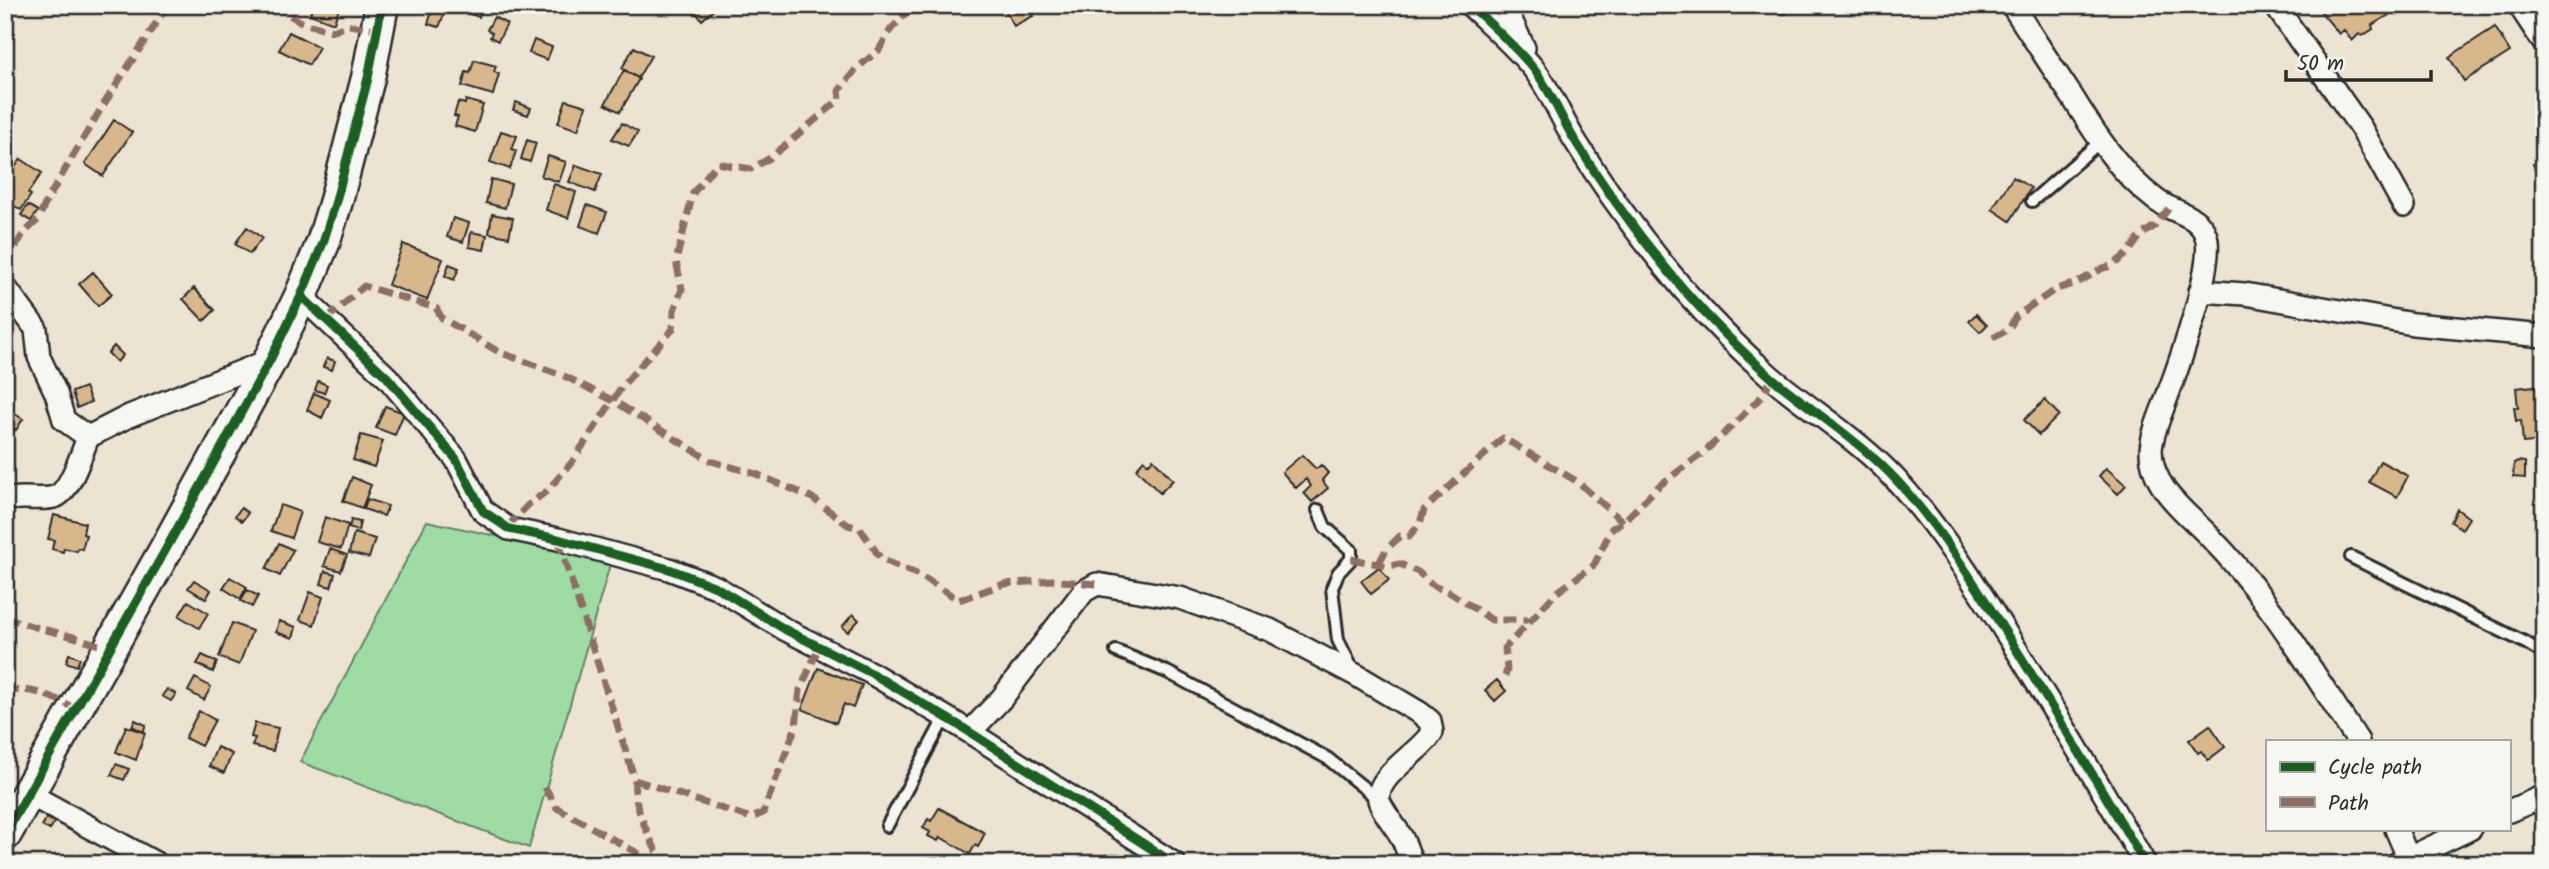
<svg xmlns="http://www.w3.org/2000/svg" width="2549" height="869" font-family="Kalam,sans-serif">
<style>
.green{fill:#9edca4;stroke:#648468;stroke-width:2}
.building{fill:#d9b78c;stroke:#2b2b2b;stroke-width:2}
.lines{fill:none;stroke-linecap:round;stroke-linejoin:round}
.lane-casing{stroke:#2b2b2b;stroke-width:16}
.street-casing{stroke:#2b2b2b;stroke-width:26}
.secondary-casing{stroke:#2b2b2b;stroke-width:37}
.lane{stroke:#f6f6f2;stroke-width:10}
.street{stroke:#f6f6f2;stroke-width:21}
.secondary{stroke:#f6f6f2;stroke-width:32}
.quiet{stroke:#8d6e63;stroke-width:7;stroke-dasharray:14 7;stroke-linecap:butt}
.cycleway-casing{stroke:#f6f6f2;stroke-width:13}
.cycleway{stroke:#1b5e20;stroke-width:9}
</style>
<rect width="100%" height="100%" fill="#ede3d3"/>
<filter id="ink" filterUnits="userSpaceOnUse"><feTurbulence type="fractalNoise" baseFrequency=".0143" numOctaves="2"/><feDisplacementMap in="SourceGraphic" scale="14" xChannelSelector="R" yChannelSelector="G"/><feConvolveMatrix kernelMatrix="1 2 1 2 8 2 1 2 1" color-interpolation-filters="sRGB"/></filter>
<g filter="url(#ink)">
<path class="green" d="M427 521 611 561 529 848 300 762Z"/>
<path class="building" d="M67 5H89L87 10 83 8 80 13Z
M313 5H340L334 23 310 14Z
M473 5 483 6 479 17 470 14Z
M519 5H542L537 15Z
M698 5H715L717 7 702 20 693 9Z
M1002 5H1028L1033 16 1014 26Z
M2330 5H2381L2389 15 2372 25 2373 29 2362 36 2359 34 2352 41 2344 30 2339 34 2321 12Z
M433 8 445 12 439 27 428 24Z
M494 17 507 24 498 41 490 37 492 33 487 30Z
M2495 27 2510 52 2464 81 2449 57Z
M289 32 319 47 309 65 279 50Z
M534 40 552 47 547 60 529 53Z
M634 47 651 56 638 78 622 68Z
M474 60 496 66 494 72 499 74 493 95 462 86 466 72 470 73Z
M624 70 639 79 620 112 605 104Z
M466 100 483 105 475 132 455 126 458 117 454 116 458 102 465 104Z
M566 100 586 106 578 130 558 123Z
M516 102 531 108 528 115 513 110Z
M114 120 132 132 103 176 85 164Z
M622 123 638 132 629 146 612 139Z
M501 131 517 136 512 149 516 151 510 169 490 162Z
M527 140 536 143 530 162 521 159Z
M548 156 566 162 559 182 541 176Z
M21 159 42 173 28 193 31 195 21 210 5 200V181Z
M2544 160V191L2533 164Z
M576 165 602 174 595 192 569 182Z
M2013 177 2031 188 2010 221 1992 209Z
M491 179 511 184 505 208 486 203Z
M554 184 576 192 568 218 546 210Z
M28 205 38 211 31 221 21 215Z
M587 205 607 212 599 233 580 226Z
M492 214 513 218 509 237 489 233Z
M453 218 469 223 463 242 447 237Z
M247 227 262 238 250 254 235 244Z
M471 232 487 235 484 250 469 247Z
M403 244 443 259 427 300 388 285Z
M449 264 459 268 454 280 445 276Z
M93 272 112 294 98 306 79 284Z
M194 288 215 310 204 321 183 299Z
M1976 314 1987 325 1980 332 1969 321Z
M114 346 123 355 117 362 108 353Z
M327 358 335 361 332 370 323 367Z
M318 381 327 385 324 393 315 390Z
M2544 385V441L2523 443 2521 420 2516 421 2514 407 2518 408 2516 388Z
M85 387 91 402 77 408 72 392Z
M314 393 330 400 322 418 307 410Z
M2045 400 2059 415 2039 435 2024 420Z
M385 406 404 413 395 435 376 428Z
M5 408 23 419 16 430 5 423Z
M361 435 383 441 374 467 353 460Z
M1302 455 1316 469 1321 465 1328 473 1322 480 1328 488 1312 502 1304 493 1311 486 1306 479 1296 488 1282 472Z
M1153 459 1173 480 1160 493 1136 469 1144 460 1148 464Z
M2380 461 2408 476 2397 497 2369 482Z
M2518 461 2525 462V478L2513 477 2514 463Z
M2106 468 2126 485 2118 494 2099 476Z
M352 477 371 485 362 508 343 501Z
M367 499 388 506 384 516 364 509Z
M280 505 300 512 291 538 271 531Z
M241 508 248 513 242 521 235 516Z
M2457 509 2469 518 2462 529 2451 522Z
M54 515 85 523 83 534 86 535 82 549 78 548 77 551 64 548 63 552 52 549 54 540 48 539Z
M325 517 348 525 341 549 317 542Z
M351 520 360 522 358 531 349 528Z
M354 533 375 539 369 558 349 553Z
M279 543 293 550 280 576 266 569Z
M330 549 347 555 341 571 324 566Z
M1379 567 1389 580 1371 594 1361 581Z
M325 571 335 574 331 587 321 584Z
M230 577 247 587 240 599 223 588Z
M194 580 211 590 206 599 188 588Z
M247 590 258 596 252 607 241 601Z
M310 592 323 597 314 625 300 620Z
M188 601 208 613 199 628 179 616Z
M853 614 859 620 848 632 842 627Z
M279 621 296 627 293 638 276 632Z
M232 623 252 631 239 665 219 657Z
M69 654 80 658 77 666 66 662Z
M202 655 217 662 213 672 197 664Z
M818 668 862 685 853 708 844 704 836 723 802 709Z
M195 678 211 687 204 700 188 691Z
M1497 680 1506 691 1495 701 1485 690Z
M167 689 176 694 171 701 162 696Z
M199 711 215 720 201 746 185 738Z
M135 720 146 725 143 732 132 726Z
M255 723 278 728 273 751 252 746 255 738 251 737Z
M2210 725 2225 747 2208 760 2201 751 2198 753 2189 740Z
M126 726 145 733 136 760 116 752Z
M217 747 232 754 224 773 209 766Z
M116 764 129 769 124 780 111 775Z
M939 808 985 833 978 847 975 845 970 854 940 837 938 841 928 836 930 832 923 828 928 819 931 821Z
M46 818 54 822 50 830 42 826Z"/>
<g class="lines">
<defs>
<path id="lane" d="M1783 5 1784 7
M2032 201 2101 141
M1318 510 1325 527 1351 550V559L1338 573 1332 588 1338 640 1353 670
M2351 557 2526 643 2544 654
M1116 651 1167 672 1327 758 1379 800
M887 826 945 717"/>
<path id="street" d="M1470 5C1491 25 1514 45 1533 68 1550 89 1560 116 1574 139 1607 193 1644 243 1685 291 1712 322 1740 350 1771 377 1813 412 1862 442 1899 483 1942 531 1977 587 2011 641 2057 715 2102 789 2145 864
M1504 5 1524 48
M2012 5C2032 36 2052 67 2073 98 2091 127 2109 155 2132 179 2140 187 2148 194 2156 200 2173 213 2199 214 2206 236 2215 263 2179 365 2168 394 2162 412 2152 432 2151 450 2151 488 2186 512 2209 536 2268 596 2312 671 2358 741
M2275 5 2361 128 2404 206
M2519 5 2544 43
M5 287 36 329 39 357 56 393 64 420 88 437
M2200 291 2245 294 2413 324 2544 336
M301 296 387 377 456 459 483 511 509 529 558 539 669 569 716 587 786 630 871 673 957 724 1175 864
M5 500C22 495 40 501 54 497 70 493 82 452 88 437L129 416 270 360
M970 732 1002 698 1084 591 1097 584 1180 598 1270 630 1356 675 1420 713 1430 721 1432 732C1422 752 1375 775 1379 800 1381 810 1397 828 1402 838 1406 846 1409 855 1412 864
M27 793 157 864
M2509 811 2544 796
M2396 829 2411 864
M2396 864 2470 829"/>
<path id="secondary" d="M5 834 166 549 270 360 301 296 323 243 336 201 368 78 382 5"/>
</defs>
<use href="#lane" class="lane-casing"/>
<use href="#street" class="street-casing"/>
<use href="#secondary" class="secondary-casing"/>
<use href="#lane" class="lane"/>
<use href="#street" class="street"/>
<use href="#secondary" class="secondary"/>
<path class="quiet" d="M272 5 303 23 333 31 348 25 377 29
M5 265 23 234 38 220 46 202 102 107 168 5
M326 320 364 286 436 308 442 318 499 352 562 375 612 400 711 461 756 474 811 497 848 525 860 528 881 559 921 576 959 600 1004 584 1051 580 1097 584
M1993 338 2009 329 2016 316 2056 289 2077 283 2103 268 2112 266 2128 253 2141 235 2155 226 2169 208
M509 529V525L528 505 547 491 572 462 623 385 673 329 674 310 682 289 676 261 693 193 717 163 751 169 770 158 840 99 839 91 856 69 879 50 891 29 908 12 909 5
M558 539 635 780C632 808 651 838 662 864
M1351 559 1389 566 1400 564 1418 572 1435 587 1446 590 1492 620H1528
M1379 563 1386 550 1400 536 1409 537 1420 523 1424 510 1503 438 1578 482 1623 522
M5 616C39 632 74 633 110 650
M1505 676 1507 670 1505 648 1556 593 1594 565 1612 528 1623 522 1660 485 1703 453 1728 430 1763 395 1772 377
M5 693C27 684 56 698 76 709
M635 780 751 818 763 813 796 726 800 690 819 647
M545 787 557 808 657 864"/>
<defs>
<path id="cycleway" d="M1470 5C1491 25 1514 45 1533 68 1550 89 1560 116 1574 139 1607 193 1644 243 1685 291 1712 322 1740 350 1771 377 1813 412 1862 442 1899 483 1942 531 1977 587 2011 641 2057 715 2102 789 2145 864
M301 296 387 377 456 459 483 511 509 529 558 539 669 569 716 587 786 630 871 673 957 724 1175 864
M5 834 166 549 270 360 301 296 323 243 336 201 368 78 382 5"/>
</defs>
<use href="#cycleway" class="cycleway-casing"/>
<use href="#cycleway" class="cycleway"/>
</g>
</g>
<rect width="2549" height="869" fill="none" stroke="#f6f6f2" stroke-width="28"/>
<rect x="14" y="14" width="2521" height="841" fill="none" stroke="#2b2b2b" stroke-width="2.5" filter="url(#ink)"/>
<rect x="2266" y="740" width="245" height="91" fill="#f6f6f2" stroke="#a5a5a2" stroke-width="2"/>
<rect x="2280" y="762" width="35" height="10" fill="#1b5e20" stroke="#a5a5a2" stroke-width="2"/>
<text x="2328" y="774" font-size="21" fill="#2b2b2b">Cycle path</text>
<rect x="2280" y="797" width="35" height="10" fill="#8d6e63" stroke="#a5a5a2" stroke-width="2"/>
<text x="2328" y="810" font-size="21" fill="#2b2b2b">Path</text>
<path d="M2286 70v10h145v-10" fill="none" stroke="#2b2b2b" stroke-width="3.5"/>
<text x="2297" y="70" font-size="21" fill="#2b2b2b" stroke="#f6f6f2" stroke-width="5" paint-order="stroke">50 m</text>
</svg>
